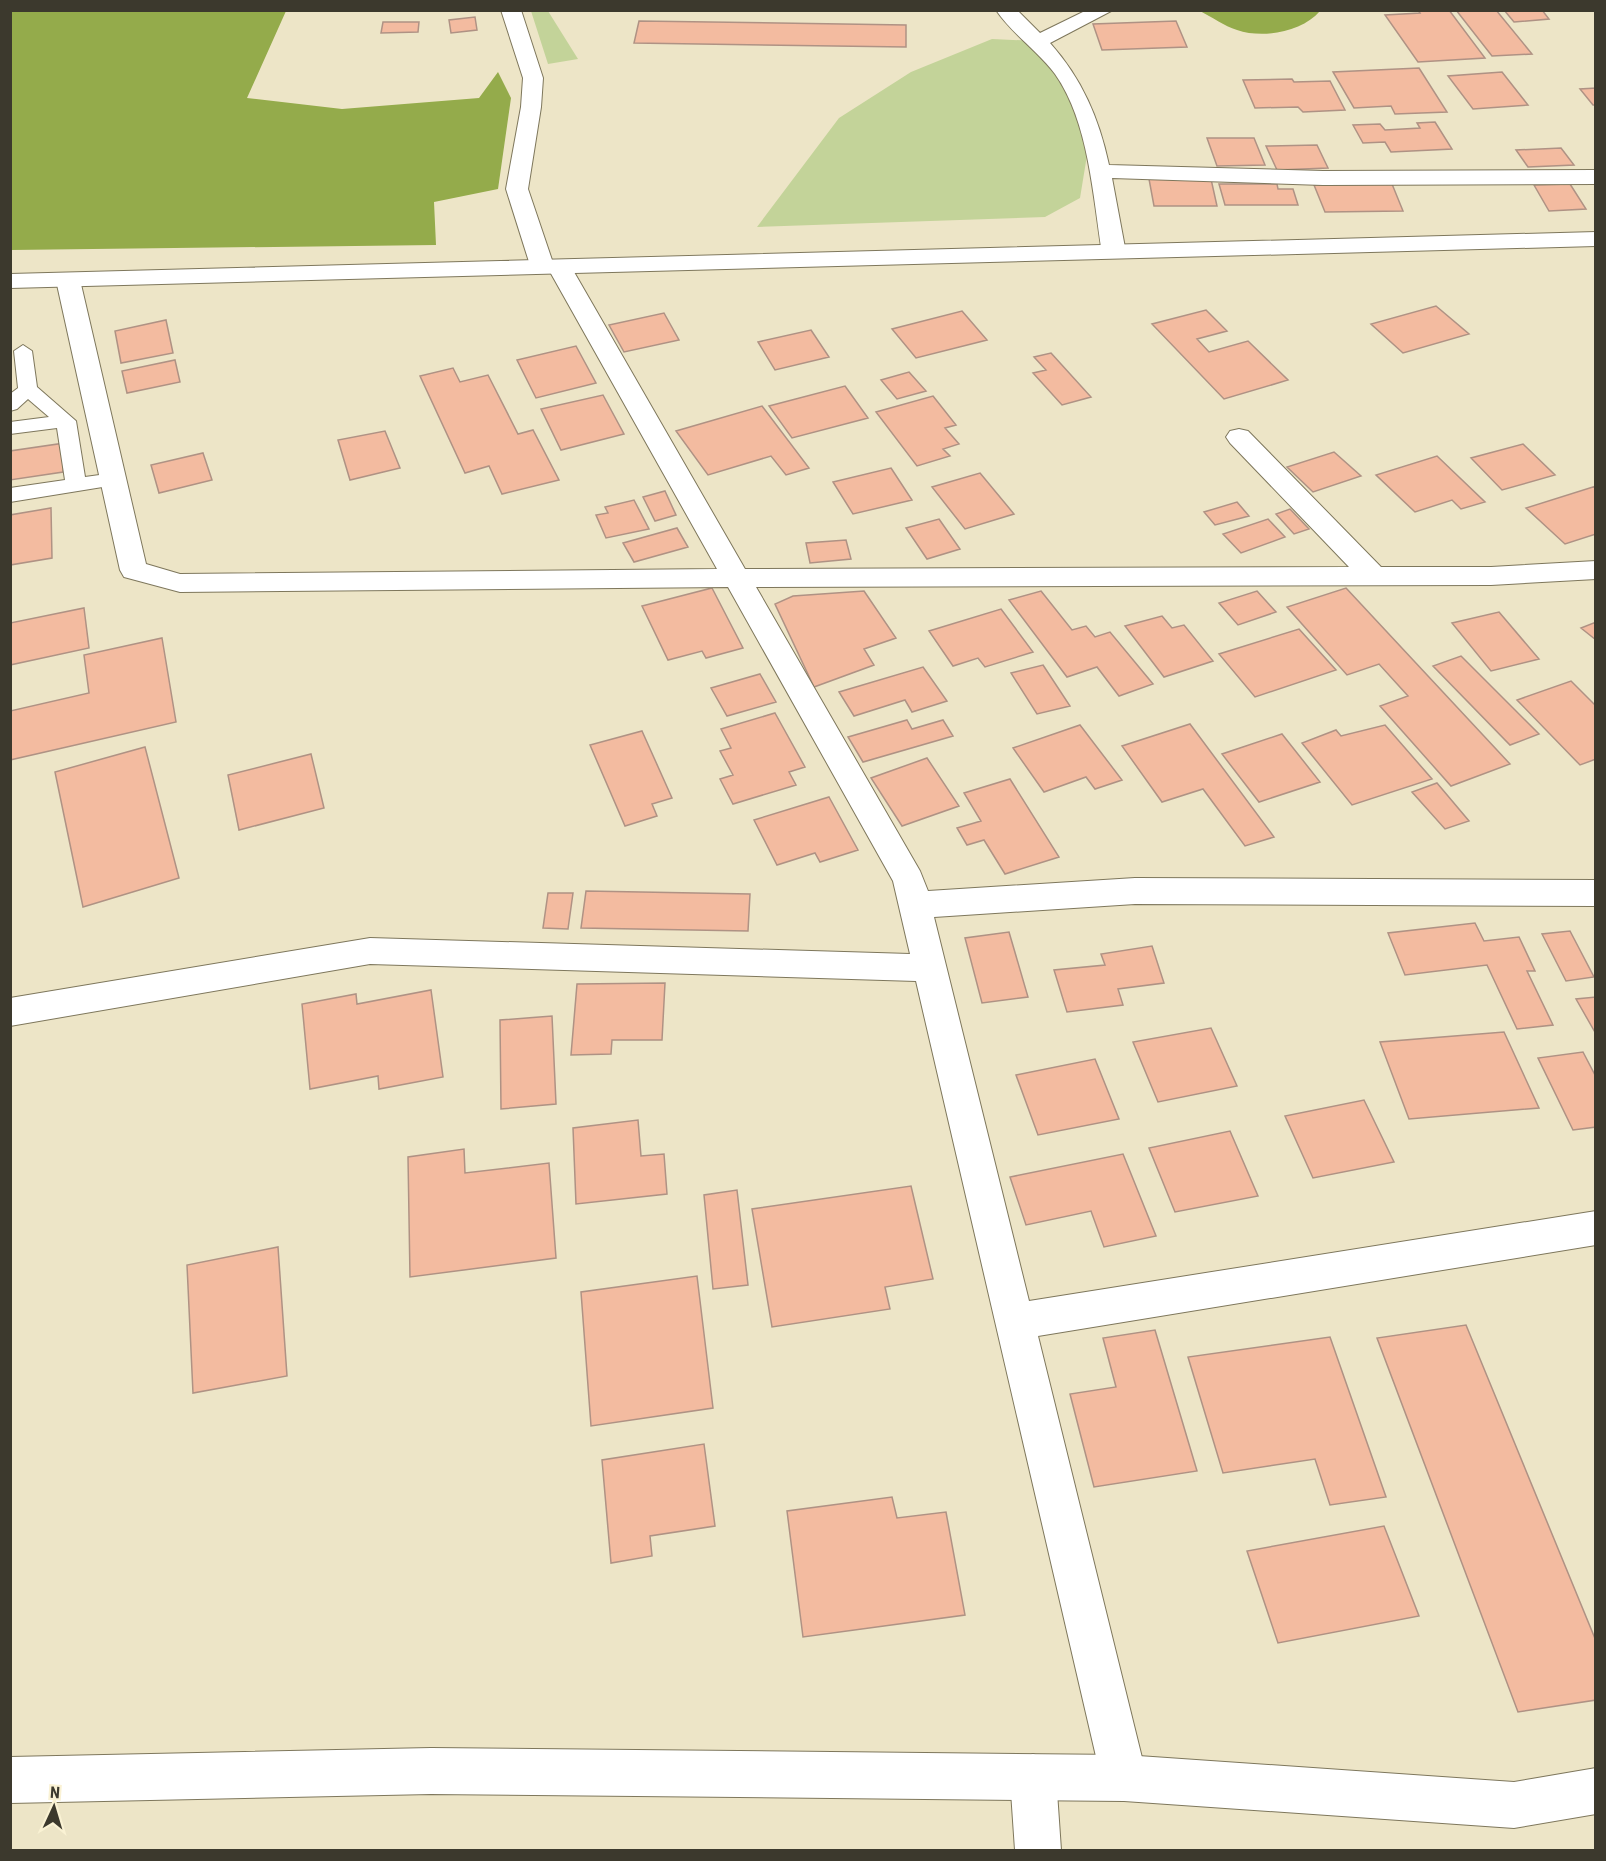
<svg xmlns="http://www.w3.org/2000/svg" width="1606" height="1861" font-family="'Roboto Condensed',sans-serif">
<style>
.green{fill:#c3d399}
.forest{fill:#94ab4b}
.building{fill:#f3bba0;stroke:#af9284;stroke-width:1.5}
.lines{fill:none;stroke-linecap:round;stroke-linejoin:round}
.service-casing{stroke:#7e775c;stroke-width:2}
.minor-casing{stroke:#7e775c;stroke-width:2}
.tertiary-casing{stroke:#7e775c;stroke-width:2}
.service{fill:#fff;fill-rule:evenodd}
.minor{fill:#fff;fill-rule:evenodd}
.tertiary{fill:#fff;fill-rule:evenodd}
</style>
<rect width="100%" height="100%" fill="#ede5c7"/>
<path class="green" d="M531 11H548L578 59 548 64Z
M992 39 1038 41 1091 131 1080 198 1045 217 757 227 839 118 911 72Z"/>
<path class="forest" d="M10 11H286L247 98 342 109 479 98 498 72 511 98 498 189 434 202 436 245 11 250Z
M1200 11H1320C1302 32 1263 39 1237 30 1224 26 1212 17 1200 11Z"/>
<path class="building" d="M1418 10H1449L1485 58 1418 62 1385 15 1420 13Z
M1456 10H1496L1532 54 1492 56Z
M1504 10H1542L1549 19 1514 22Z
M475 17 477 30 451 33 449 20Z
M639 21 906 25V47L634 43Z
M1176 21 1187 47 1102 50 1093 24Z
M383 22H419L418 32 381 33Z
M1419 68 1447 112 1395 114 1391 106 1354 108 1333 72Z
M1502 72 1528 105 1473 109 1448 76Z
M1292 79 1294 82 1330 81 1345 110 1303 112 1298 107 1255 108 1243 80Z
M1596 88V105H1593L1580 89Z
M1435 122 1452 149 1391 152 1385 142 1363 143 1353 125 1380 124 1385 130 1420 128 1417 123Z
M1207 138H1254L1265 165 1217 166Z
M1317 145 1328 168 1277 170 1266 146Z
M1561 148 1574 165 1528 167 1516 150Z
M1149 179H1211L1217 206H1154Z
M1219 184H1277L1278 189H1293L1298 205H1225Z
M1392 184 1403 211 1325 212 1314 185Z
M1570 184 1586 209 1549 211 1534 185Z
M1436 306 1469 334 1403 353 1371 324Z
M1206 310 1227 331 1197 339 1209 352 1248 341 1288 380 1224 399 1152 324Z
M962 311 987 340 916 358 892 329Z
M664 313 679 340 624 352 609 325Z
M166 320 173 353 121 363 115 331Z
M811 330 829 357 775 370 758 342Z
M576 346 596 383 536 398 517 360Z
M1051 353 1091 397 1062 405 1033 373 1046 370 1034 357Z
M175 360 180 382 127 393 122 371Z
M453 368 460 382 488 375 518 434 533 430 559 480 502 494 489 466 465 473 420 376Z
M909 372 926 391 897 399 881 380Z
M845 386 868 418 792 438 769 406Z
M603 395 624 434 561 450 541 409Z
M933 396 956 425 945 428 959 444 943 449 950 456 917 466 876 412Z
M762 406 809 468 786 475 771 456 708 475 676 431Z
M385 431 400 468 350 480 338 440Z
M65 443 63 472 10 480V451Z
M1523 444 1555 475 1502 490 1471 458Z
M1334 452 1361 476 1313 492 1287 467Z
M203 453 212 480 159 493 151 465Z
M1437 456 1485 502 1461 509 1452 500 1415 512 1376 475Z
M891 468 912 500 853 514 833 482Z
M980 473 1014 514 965 529 932 487Z
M1596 486V534L1565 544 1526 508Z
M665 491 676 515 655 521 643 497Z
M634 500 649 529 606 538 596 515 608 513 605 507Z
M1237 502 1249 516 1215 525 1204 512Z
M51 508 52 558 10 565V515Z
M1290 509 1309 529 1294 534 1276 514Z
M939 519 960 549 927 559 906 528Z
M1268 519 1285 537 1241 553 1223 534Z
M677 528 688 547 634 562 623 543Z
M846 540 851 559 810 563 806 543Z
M712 588 743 648 706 658 702 651 668 660 642 606Z
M1346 588 1510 764 1451 786 1380 706 1408 696 1379 664 1347 675 1287 607Z
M864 591 896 638 864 649 874 665 814 687 775 604 793 596Z
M1041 591 1072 630 1086 626 1095 637 1110 632 1153 684 1119 696 1097 667 1067 677 1009 600Z
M1257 591 1276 612 1238 625 1219 603Z
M84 608 89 648 10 665V623Z
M1001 609 1033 652 985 667 978 658 953 666 929 631Z
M1499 612 1539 659 1491 671 1452 623Z
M1162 616 1172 628 1184 625 1213 661 1164 677 1125 626Z
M1596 622V640L1581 628Z
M1299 629 1336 670 1255 697 1219 654Z
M162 638 176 722 10 760V711L89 693 84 655Z
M1461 656 1539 734 1510 745 1433 666Z
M1043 665 1070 706 1037 714 1011 673Z
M923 667 947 701 912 712 905 700 854 716 839 692Z
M760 674 776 702 727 716 711 688Z
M1571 681 1596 706V759L1580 765 1517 700Z
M775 713 805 767 789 772 796 785 733 804 720 779 733 775 720 751 731 748 721 729Z
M907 720 912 729 943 720 953 736 863 762 848 737Z
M1190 724 1274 837 1245 846 1203 789 1162 802 1122 746Z
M1080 725 1122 780 1095 789 1086 777 1044 792 1013 748Z
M1385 725 1432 779 1352 805 1302 743 1336 730 1341 736Z
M642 731 672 798 652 804 657 816 625 826 590 745Z
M1282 734 1320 782 1259 802 1222 754Z
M145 747 179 878 83 907 55 772Z
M311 754 324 808 239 830 228 775Z
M927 758 959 806 902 826 871 778Z
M1010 779 1059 857 1005 874 984 840 967 845 957 828 981 821 964 793Z
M1437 783 1469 821 1445 829 1412 792Z
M829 797 858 850 820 862 815 853 777 865 754 820Z
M586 891 750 894 748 931 581 928Z
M548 893H573L568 929 543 928Z
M1475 923 1484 941 1519 937 1535 971H1527L1553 1025 1517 1029 1487 965 1405 975 1388 933Z
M1570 931 1594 977 1566 981 1542 934Z
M1009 932 1028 997 982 1003 965 938Z
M1152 946 1164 983 1118 989 1123 1005 1067 1012 1054 970 1105 965 1101 954Z
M665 983 662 1040H612L611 1054 571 1055 577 984Z
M431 990 443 1077 379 1089 378 1076 310 1089 302 1004 356 994 357 1004Z
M1596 997V1034L1576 999Z
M552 1016 556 1104 501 1109 500 1020Z
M1211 1028 1237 1086 1158 1102 1133 1042Z
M1504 1032 1539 1108 1409 1119 1380 1042Z
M1583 1052 1596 1077V1127L1573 1130 1538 1058Z
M1095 1059 1119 1119 1038 1135 1016 1075Z
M1364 1100 1394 1162 1313 1178 1285 1116Z
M638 1120 641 1156 664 1154 667 1194 576 1204 573 1128Z
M1230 1131 1258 1196 1175 1212 1149 1148Z
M464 1149 465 1173 549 1163 556 1258 410 1277 408 1157Z
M1123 1154 1156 1236 1104 1247 1091 1211 1026 1225 1010 1177Z
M911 1186 933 1279 885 1287 890 1309 772 1327 752 1209Z
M737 1190 748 1285 713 1289 704 1195Z
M278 1247 287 1376 193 1393 187 1265Z
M697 1276 713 1408 591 1426 581 1292Z
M1466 1325 1596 1641V1700L1518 1712 1377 1338Z
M1155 1330 1197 1471 1094 1487 1070 1394 1116 1387 1103 1338Z
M1330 1337 1386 1497 1330 1505 1315 1459 1223 1473 1188 1357Z
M704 1444 715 1526 650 1536 652 1556 611 1563 602 1460Z
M892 1497 897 1518 946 1512 965 1615 803 1637 787 1511Z
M1384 1526 1419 1616 1278 1643 1247 1551Z"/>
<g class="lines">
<defs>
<path id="service" d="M23 345 32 351 37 387 76 421 85 477 114 473 121 474 124 479 121 484 10 502V488L65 480 57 428 10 434V422L49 417 28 399 17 409 10 411V394L18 388 14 351Z"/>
<path id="minor" d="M501 10H521L543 78 541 107 528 189 552 260H566L570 265 745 569 1349 567 1230 443 1226 437 1230 431 1239 429 1248 431 1381 567H1491L1596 561V579L1491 585 756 587 920 871 928 891 1135 878 1596 880V906L1135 904 934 917 1029 1301 1596 1211V1245L1038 1336 1147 1778 1140 1794 1124 1801 1108 1794 1101 1778 916 981 370 964 10 1026V998L370 938 910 954 893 881 728 587 180 592 124 577 120 570 56 280 60 275H76L80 280 146 564 180 574 717 569 549 270H534L530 265 506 189 521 107 523 78Z
M996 10H1017L1040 33 1087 10H1113L1050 43C1082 79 1099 118 1109 165L1323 171 1596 170V184L1323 185 1112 178 1126 253 1122 258H1106L1102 253C1093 197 1089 122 1055 74 1038 51 1012 34 996 10Z
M1033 1754 1049 1761 1056 1777 1061 1850H1015L1010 1777 1017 1761Z"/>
<path id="tertiary" d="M1596 232V246L10 288V274Z
M431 1748 1124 1755 1514 1782 1596 1768V1814L1514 1828 1124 1801 431 1794 10 1803V1757Z"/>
</defs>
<use href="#service" class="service-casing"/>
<use href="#minor" class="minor-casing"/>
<use href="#tertiary" class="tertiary-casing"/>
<use href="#service" class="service"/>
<use href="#minor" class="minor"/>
<use href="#tertiary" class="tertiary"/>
</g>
<rect width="1606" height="1861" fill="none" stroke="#3c392d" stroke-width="24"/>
<g transform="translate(54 1807) rotate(4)" stroke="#faf2d4" stroke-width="4.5" paint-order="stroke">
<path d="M0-4.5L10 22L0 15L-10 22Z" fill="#3c392d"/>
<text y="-9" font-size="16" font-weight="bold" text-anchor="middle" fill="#3c392d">N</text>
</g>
</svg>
